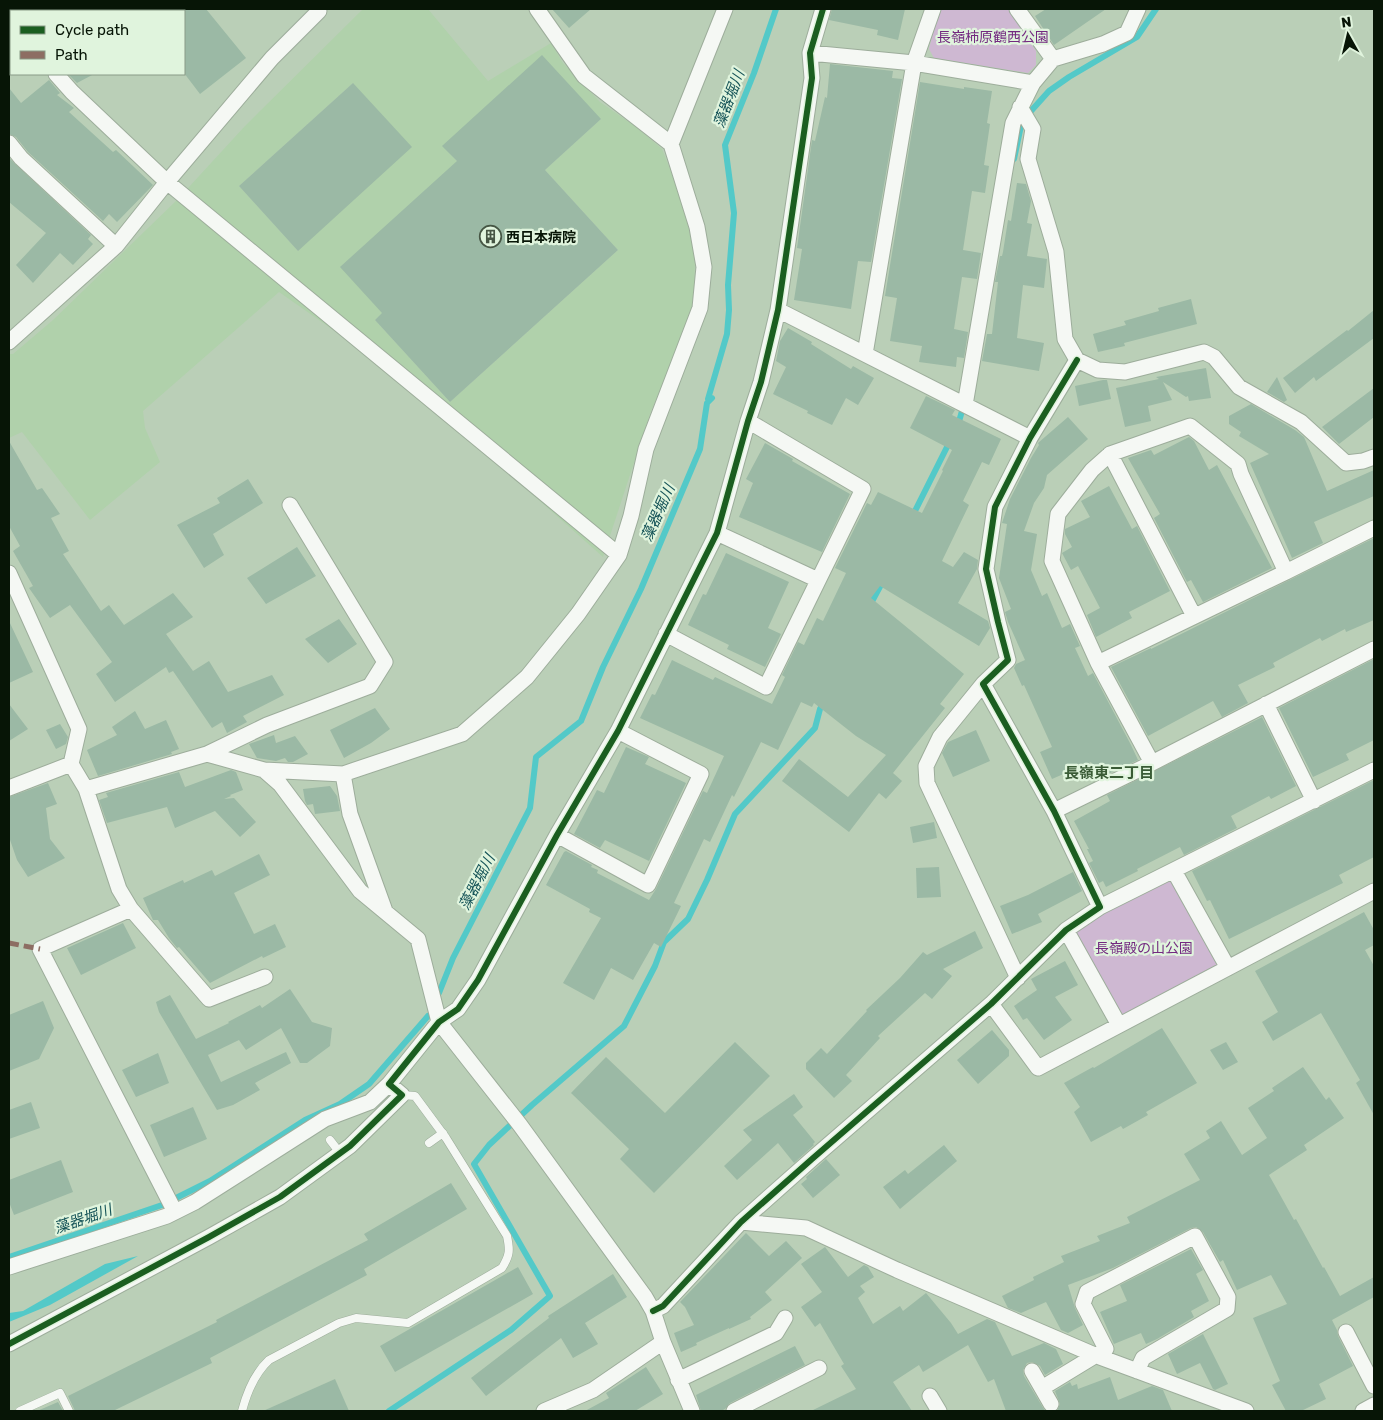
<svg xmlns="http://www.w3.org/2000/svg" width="1383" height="1420" font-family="Rubik,'Noto Sans JP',sans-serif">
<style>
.built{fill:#b0d1ab;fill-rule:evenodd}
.green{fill:#ceb8d2}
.water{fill:#53c9c8}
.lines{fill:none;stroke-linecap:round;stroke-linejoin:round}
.stream{stroke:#53c9c8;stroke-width:6}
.building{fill:#9bb9a5}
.service-casing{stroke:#9dad9b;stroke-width:9}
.minor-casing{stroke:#9dad9b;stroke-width:17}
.service{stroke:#f5f8f4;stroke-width:8}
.minor{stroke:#f5f8f4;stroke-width:15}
.quiet{stroke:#8d6e63;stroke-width:5;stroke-dasharray:10 5;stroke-linecap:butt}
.cycleway-casing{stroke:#e0f4dd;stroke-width:9}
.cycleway{stroke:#1b5e20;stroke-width:6}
.labels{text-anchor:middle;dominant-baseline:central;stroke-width:4.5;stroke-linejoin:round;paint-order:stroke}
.park-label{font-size:14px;fill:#732980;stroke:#e0f4dd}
.poi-label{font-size:14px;font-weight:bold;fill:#071506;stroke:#e0f4dd;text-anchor:start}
.water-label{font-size:15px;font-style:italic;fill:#165458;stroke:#e0f4dd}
.neighbourhood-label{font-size:15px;font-weight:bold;fill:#395b35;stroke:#e0f4dd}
</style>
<rect width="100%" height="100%" fill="#bacfb7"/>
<path class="built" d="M363 9H428L488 81 551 43 563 63 600 102 636 127 662 149 677 187 695 250 694 311 651 411 603 557 461 431 366 353 279 292 143 411 145 428 160 462 90 520 22 432 9 438V354H13L53 320 177 200 245 126ZM353 83 298 251 239 186ZM601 119 545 170 618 250 450 402 375 320 499 207 443 146Z"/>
<path class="green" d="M939 9H1008L1036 51V65L1028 73 934 58 929 49Z
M1174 871 1228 968 1119 1025 1066 930Z"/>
<path class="water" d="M138 1256 50 1305 9 1322V1313L23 1311 105 1264Z"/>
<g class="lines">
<path class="stream" d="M1014 159 1022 121 1049 91 1069 77 1137 37 1156 9
M958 425 964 404
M912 517 950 441
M869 607 883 581
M439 993 453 958 530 808 536 757 581 721 603 667 641 589 700 449 707 403 712 398 708 399 727 334 729 310 728 285 734 213 725 145 754 73 776 9
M178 1197 210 1181 305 1120 340 1104 369 1084 428 1016
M9 1257 165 1204
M389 1411 511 1330 550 1296 474 1164 489 1145 532 1105 624 1026 655 966 664 942 688 919 707 880 735 814 815 728 820 709 824 702"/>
</g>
<path class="building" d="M184 9H206L246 58 200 94 184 73Z
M552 9H591L569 28Z
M832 9H905L898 40 877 35 878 30 829 20Z
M1046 9H1106L1054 45 1035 16Z
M542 55 601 119 545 170 618 250 450 402 375 320 382 313 340 267 457 161 442 146Z
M830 64 893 71 892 78 902 79 871 262 858 261 851 309 794 300 802 249 797 248 812 140 815 141 825 97 827 98Z
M68 74H94L77 83Z
M49 80 60 93 57 95 74 108 69 112 113 152 116 150 153 185 117 222 109 214 103 221 28 152 16 137 9 134V88L21 103Z
M920 82 964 89V87L992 91 987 123 990 124 984 165 989 166 985 193 972 191 963 250 981 253 977 279 962 277 954 329 968 332 964 358 957 357 956 367 919 362 922 346 890 341 897 298 885 296Z
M353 83 412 147 298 251 239 186Z
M9 158 91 235 88 239 93 244 73 265 60 253 33 283 16 265 46 233 9 202Z
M1017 183 1026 184 1031 201 1027 223 1032 224 1027 256 1047 259 1044 288 1023 285 1017 338 1044 343 1039 371 982 361 987 334H992L998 282H995L1000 256H1002L1003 252 1008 220 1011 221Z
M1191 299 1197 324 1124 343 1125 346 1098 352 1093 334 1126 325 1124 321 1159 311 1158 308Z
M1374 310V338L1316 381 1314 377 1295 393 1283 378 1347 330 1348 331Z
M788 328 812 342 811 344 851 369 853 366 874 378 858 405 846 398 832 425 807 413 808 411 773 394 786 367 776 361 780 341Z
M1206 368 1211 398 1189 401 1188 396 1186 397 1163 382 1172 400 1148 406 1151 421 1125 427 1116 388 1159 379 1156 377Z
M1277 377 1287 400 1284 402 1267 392Z
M1103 380H1107L1111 399 1079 406 1075 386Z
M1374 388V417L1339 444 1322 427Z
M926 396 955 410 952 415 1001 439 989 465 982 462 963 501 969 505 942 561 953 567 964 552 978 560 977 569 958 603 988 621 990 628 979 646 880 586 871 598 964 674 940 704 945 708 893 773 902 781 886 799 879 793 849 832 782 781 799 759 848 797 886 755 856 736 814 703 812 707 801 702 778 750 761 742 734 797 732 795 710 842 704 839 674 903 681 906 661 947 654 943 633 980 611 968 594 1000 563 983 601 918 589 912 590 909 546 885 564 852 566 851 592 865 591 867 598 870 597 873 649 900 656 889 703 791 707 793 724 756 640 718 652 694 655 695 672 660 713 680 715 677 772 704 785 677 782 675 798 642 804 645 817 618 823 621 846 573 835 568 867 503 871 505 878 492 922 513 943 471 942 470 952 450 910 428Z
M1251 404 1295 430 1304 437 1327 491 1374 470V496L1314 522 1323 543 1292 558 1250 463 1269 454 1239 436 1241 432 1229 424V416Z
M1068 417 1088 439 1047 475 1044 488 1034 503 1024 531 1037 534 1031 570 1042 596 1047 593 1062 628 1070 624 1080 646 1075 648 1088 676 1093 673 1131 745 1138 760 1099 778 1091 762 1052 779 1040 752 1052 747 1024 685 1022 686 1014 668 1016 664 1025 660 1008 622 1005 612 1011 609 999 578 1007 524 1002 523 1010 499 1031 458 1039 445 1038 443Z
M1189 437 1194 441 1209 470 1217 465 1272 568 1203 602 1191 580 1187 582 1154 518 1160 514 1128 458 1151 450 1154 455Z
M9 441 37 490 42 488 60 514 51 518 69 551 63 554 101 611 109 605 124 625 173 593 193 617 166 634 193 671 209 661 228 692 272 675 284 695 243 716 247 722 227 733 222 722 212 728 173 671 169 673 166 667 115 702 96 674 112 662 70 605 50 618 29 588 33 586 13 551 20 546 9 526Z
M765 443 793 459 792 461 850 494 822 552 739 517 753 483 746 479Z
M248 479 263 503 213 534 224 555 204 568 177 525 220 503 217 498Z
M1109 486 1132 529 1137 526 1170 591 1129 612 1132 618 1096 637 1087 615 1100 608 1078 566 1071 570 1062 553 1072 547 1065 534V529L1090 517 1081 501Z
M1374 538V620L1346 632 1345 629 1322 641 1320 638 1273 663 1275 667 1238 685 1248 703 1222 717 1213 701 1148 736 1111 667 1151 648V649Z
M297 547 316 576 266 604 247 578Z
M726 553 789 582 768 628 781 634 765 667 727 649 729 645 688 625 703 594 706 595Z
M339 619 357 644 328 663 305 639Z
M9 621 33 672 9 683Z
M1374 659V740L1346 754 1349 760 1313 777 1279 708Z
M9 704 28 729 9 741Z
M375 708 390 729 371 743 344 758 330 730Z
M135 711 145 729 166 720 179 749 171 752 172 754 98 776 87 750 117 735 112 727Z
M1262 717 1296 786 1271 799 1269 796 1231 816 1237 828 1184 855 1180 847 1137 869 1138 871 1106 887 1103 881 1099 883 1089 863 1093 861 1087 849H1089L1074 821 1110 801 1107 795Z
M60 724 68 737 66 744 56 749 46 730Z
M976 730 990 761 953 777 942 753 948 742Z
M274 735 276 743 295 736 308 754 293 762H288L285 758 276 761 257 758 249 744Z
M626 747 649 757 645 764 686 783 649 861 605 840 600 848 574 834 597 790 604 793Z
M231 770 236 772 243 790 230 795 231 796 224 799 234 798 256 822 240 837 215 811 175 828 167 807 107 823 99 800 108 797 106 793 179 772 185 787Z
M1374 780V857L1339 875 1343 883 1229 939 1210 900 1207 901 1192 871Z
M48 783 57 804 46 808 50 839 65 858 28 877 17 860 9 837V797Z
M330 786 337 796 340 811 315 814 313 804 307 805 305 801 303 789Z
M934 822 937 838 913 843 910 827Z
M259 854 270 875 234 893 254 934 275 924 286 947 263 958 262 956 210 983 179 947 177 948 169 938 158 920H153L143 898 183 880 184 883 212 870 215 876Z
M939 867 941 897 917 898 916 868Z
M1073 872 1082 891 1038 914 1042 922 1012 934 1000 906 1028 895Z
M1364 912 1374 930V945L1365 950 1374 966V1115L1356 1083 1360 1080 1321 1013 1273 1041 1262 1022 1278 1012 1255 971Z
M123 923 136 948 81 975 67 948Z
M975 931 983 948 943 969 952 976 932 999 925 993 878 1036 880 1038 846 1075 852 1081 834 1098 806 1069V1063L821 1048 827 1054 867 1011 866 1010 900 978 923 952 927 955Z
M1065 961 1078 985 1055 997 1072 1020 1044 1040 1027 1018 1023 1020 1014 1006 1037 990 1031 979Z
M290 989 312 1022 332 1028 330 1046 307 1063H300L281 1028 246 1050 239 1040 208 1055 221 1082 286 1052 291 1063 255 1083 260 1090 233 1105 217 1110 159 1012 156 1002 170 995 196 1039 229 1023 228 1022 260 1005 262 1008Z
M43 1001 54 1028 39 1059 9 1071V1015Z
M1162 1028 1197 1083 1146 1112 1148 1115 1123 1129 1121 1126 1091 1142 1074 1112 1080 1107 1064 1083 1093 1067 1094 1068Z
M992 1030 1009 1050V1056L978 1084 957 1060Z
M735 1042 770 1076 654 1193 620 1159 629 1149 571 1093 606 1057 665 1113Z
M1226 1042 1238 1062 1223 1070 1210 1050Z
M158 1053 169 1083 136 1097 122 1070Z
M1303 1067 1326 1100 1329 1097 1344 1118 1304 1145 1307 1150 1269 1175 1294 1220 1296 1219 1323 1268 1324 1267 1340 1296 1374 1277V1297L1332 1320 1337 1330 1338 1336 1353 1366 1319 1384 1326 1399 1301 1411H1286L1272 1385 1280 1381 1253 1318 1287 1304 1271 1275 1237 1290 1223 1260 1220 1262 1203 1232 1196 1227 1191 1228 1113 1268 1068 1285 1075 1308 1083 1325 1068 1333 1061 1330 1046 1302 1021 1313 1008 1308 1002 1296 1034 1280 1033 1277 1064 1262 1061 1256 1100 1241 1097 1236 1130 1223 1127 1217 1200 1180 1184 1154 1210 1138 1206 1131 1221 1121 1242 1155 1267 1138 1248 1108 1274 1091 1272 1088Z
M794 1094 803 1107 793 1115 815 1142 813 1144 814 1145 794 1163 778 1143 737 1180 724 1166 752 1140 743 1130Z
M31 1102 40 1128 9 1139V1110Z
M193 1107 207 1139 164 1157 150 1125Z
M944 1145 957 1161 900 1209 883 1187 905 1170 908 1174Z
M826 1159 840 1175 813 1198 801 1184 807 1179 806 1177Z
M61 1160 73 1192 14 1215 9 1202V1180Z
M451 1183 467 1209 364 1269 367 1275 210 1358 212 1363 113 1411H75L68 1396 217 1322 216 1320 368 1240 364 1234Z
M746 1233 769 1256 786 1241 802 1258 765 1292 772 1300 750 1317 751 1319 729 1329V1328L696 1343 697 1345 681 1352 674 1333 694 1325 685 1307 680 1302Z
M825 1247 848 1277 864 1265 868 1267 874 1277 860 1286 865 1292 858 1298 873 1324 900 1306 903 1311 926 1293 951 1323 958 1334 987 1319 995 1322 1012 1356 1044 1343 1056 1349 1063 1364 1045 1375 1040 1366 1032 1362 1027 1363 1023 1370 1024 1376 1045 1411H1006L994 1379 988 1382 968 1345 923 1372 919 1365 893 1382 912 1411H811L856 1389 841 1366 844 1364 820 1323 815 1327 801 1307 822 1292 801 1264Z
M1191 1249 1203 1270 1196 1274 1209 1301 1191 1311 1194 1317 1157 1339 1146 1344 1141 1333 1114 1344 1100 1312 1127 1301 1120 1285Z
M518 1267 533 1294 395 1372 380 1346Z
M613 1274 627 1297 585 1323 598 1344 573 1358 561 1338 486 1396 471 1378 549 1318 548 1316Z
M1203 1334 1228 1384 1215 1390 1213 1389 1200 1363 1177 1374 1168 1354Z
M795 1346 805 1365 730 1403 725 1409 721 1411H701L696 1395Z
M646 1367 663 1394 635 1411H585L609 1398 606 1393Z
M1110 1377 1118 1400 1152 1386 1163 1390 1172 1411H1057L1060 1404 1055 1391 1070 1382 1072 1386 1077 1384 1078 1389Z
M335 1379 349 1411H263Z
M58 1402 63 1411H37Z"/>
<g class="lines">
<defs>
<path id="service" d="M330 1140 340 1153
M429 1143 443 1133
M20 1411 60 1393 69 1411
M242 1411C247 1392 255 1373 269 1360L339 1323 356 1318 408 1323 502 1268C510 1255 510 1250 507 1236L446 1138 415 1096 402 1095"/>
<path id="minor" d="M537 9 584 76 671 144
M1017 9 1053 59
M26 11 28 9
M106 11 111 9
M9 42 11 38
M810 53 914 63 1033 83
M9 57 11 56
M56 74 72 92 167 182 272 58 319 11
M1020 107 1033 129 1028 159 1056 252 1065 339 1077 360 1098 370 1125 372 1204 352 1214 357 1239 387 1301 422 1346 463 1363 461 1374 457
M9 143 21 158 116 246
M778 310 1030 438
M9 342 116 246 167 182 619 555
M865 354 914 63 933 9
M965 405 1013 123 1033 83 1053 59 1103 44 1127 33 1138 9
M1110 454 1194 616
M717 533 818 580
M9 573 79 729 71 764 86 789 207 754 264 770 280 784 360 891 418 939 439 1022 520 1125 645 1297 653 1311 663 1342 692 1411
M666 634 766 687 863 489 748 421
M1098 663 1286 572
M983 684 940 737 926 766 927 783 1018 978
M1266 704 1314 801
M207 754 267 725 370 686 385 662 290 505
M1152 763 1098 663 1052 561 1058 514 1092 470 1110 454 1190 426 1238 464 1241 474 1286 572 1374 528
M264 770 343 774 462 734 527 677 578 614 619 555 631 516 646 449 700 308 704 267 697 227 671 144 725 9
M343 774 350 814 385 911
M9 788 71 764
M86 789 119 889 131 909 209 999 265 977
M1054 811 1152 763 1374 649
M557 835 648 885 701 774 618 731
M1174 871 1228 968
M1100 907 1374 770
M131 909 40 949 175 1212
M1066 930 1119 1025
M991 1004 1038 1068 1374 891
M741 1222 806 1228 897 1270 1097 1356 1246 1411
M9 1267 167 1216 195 1202 325 1119 370 1102 389 1084
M653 1311 663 1306 741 1222 812 1159 991 1004 1066 930 1100 907 1054 811 983 684 1008 660 998 622 986 569 995 507 1030 438 1077 360
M1346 1332 1374 1386
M9 1344 209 1237 280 1197 350 1146 402 1095 389 1084 439 1022 458 1009 478 980 557 835 618 731 717 533 748 421 761 382 778 310 812 78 810 53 823 9
M1032 1371 1051 1404
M678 1380 776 1333 785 1318
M1042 1388 1106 1349 1083 1304 1087 1292 1195 1236 1228 1297 1227 1309 1143 1358 1137 1371
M930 1396 939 1411
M544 1411 593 1390 663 1342
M734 1411 819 1368
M1363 1411 1374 1405"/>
</defs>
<use href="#service" class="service-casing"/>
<use href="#minor" class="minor-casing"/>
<use href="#service" class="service"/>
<use href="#minor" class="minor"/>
<path class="quiet" d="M9 943 40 949"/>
<defs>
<path id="cycleway" d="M653 1311 663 1306 741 1222 812 1159 991 1004 1066 930 1100 907 1054 811 983 684 1008 660 998 622 986 569 995 507 1030 438 1077 360
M9 1344 209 1237 280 1197 350 1146 402 1095 389 1084 439 1022 458 1009 478 980 557 835 618 731 717 533 748 421 761 382 778 310 812 78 810 53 823 9"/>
</defs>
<use href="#cycleway" class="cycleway-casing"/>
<use href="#cycleway" class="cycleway"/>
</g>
<defs>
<symbol id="building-ring" viewBox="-11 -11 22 22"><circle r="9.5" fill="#e0f4dd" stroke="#465644" stroke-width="1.5"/><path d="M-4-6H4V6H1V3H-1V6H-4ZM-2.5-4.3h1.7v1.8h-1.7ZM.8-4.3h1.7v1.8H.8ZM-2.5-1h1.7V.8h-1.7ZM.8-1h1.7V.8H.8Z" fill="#465644"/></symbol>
</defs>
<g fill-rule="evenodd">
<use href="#building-ring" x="478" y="224" width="25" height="25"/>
</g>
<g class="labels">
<g class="park-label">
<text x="993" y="37">長嶺柿原鶴西公園</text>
<text x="1144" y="948">長嶺殿の山公園</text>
</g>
<g class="poi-label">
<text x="506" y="237">西日本病院</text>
</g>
<g class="water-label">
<text transform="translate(729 99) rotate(-69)">藻器堀川</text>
<text transform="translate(658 513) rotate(-66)">藻器堀川</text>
<text transform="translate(477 882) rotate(-63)">藻器堀川</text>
<text transform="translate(83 1219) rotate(-19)">藻器堀川</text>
</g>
<g class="neighbourhood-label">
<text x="1109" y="773">長嶺東二丁目</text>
</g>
</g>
<rect width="1383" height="1420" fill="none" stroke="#071506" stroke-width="20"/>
<rect x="10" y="10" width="175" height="65" fill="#e0f4dd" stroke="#899b87"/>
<rect x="20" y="26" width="25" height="8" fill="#1b5e20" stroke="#899b87"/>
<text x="55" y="35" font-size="15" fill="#071506">Cycle path</text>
<rect x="20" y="51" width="25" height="8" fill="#8d6e63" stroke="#899b87"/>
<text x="55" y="60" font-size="15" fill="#071506">Path</text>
<g transform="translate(1348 35) rotate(352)" stroke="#e0f4dd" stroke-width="4" paint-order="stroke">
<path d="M0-4L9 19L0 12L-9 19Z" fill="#071506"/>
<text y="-8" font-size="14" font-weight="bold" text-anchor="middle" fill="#071506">N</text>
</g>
</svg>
